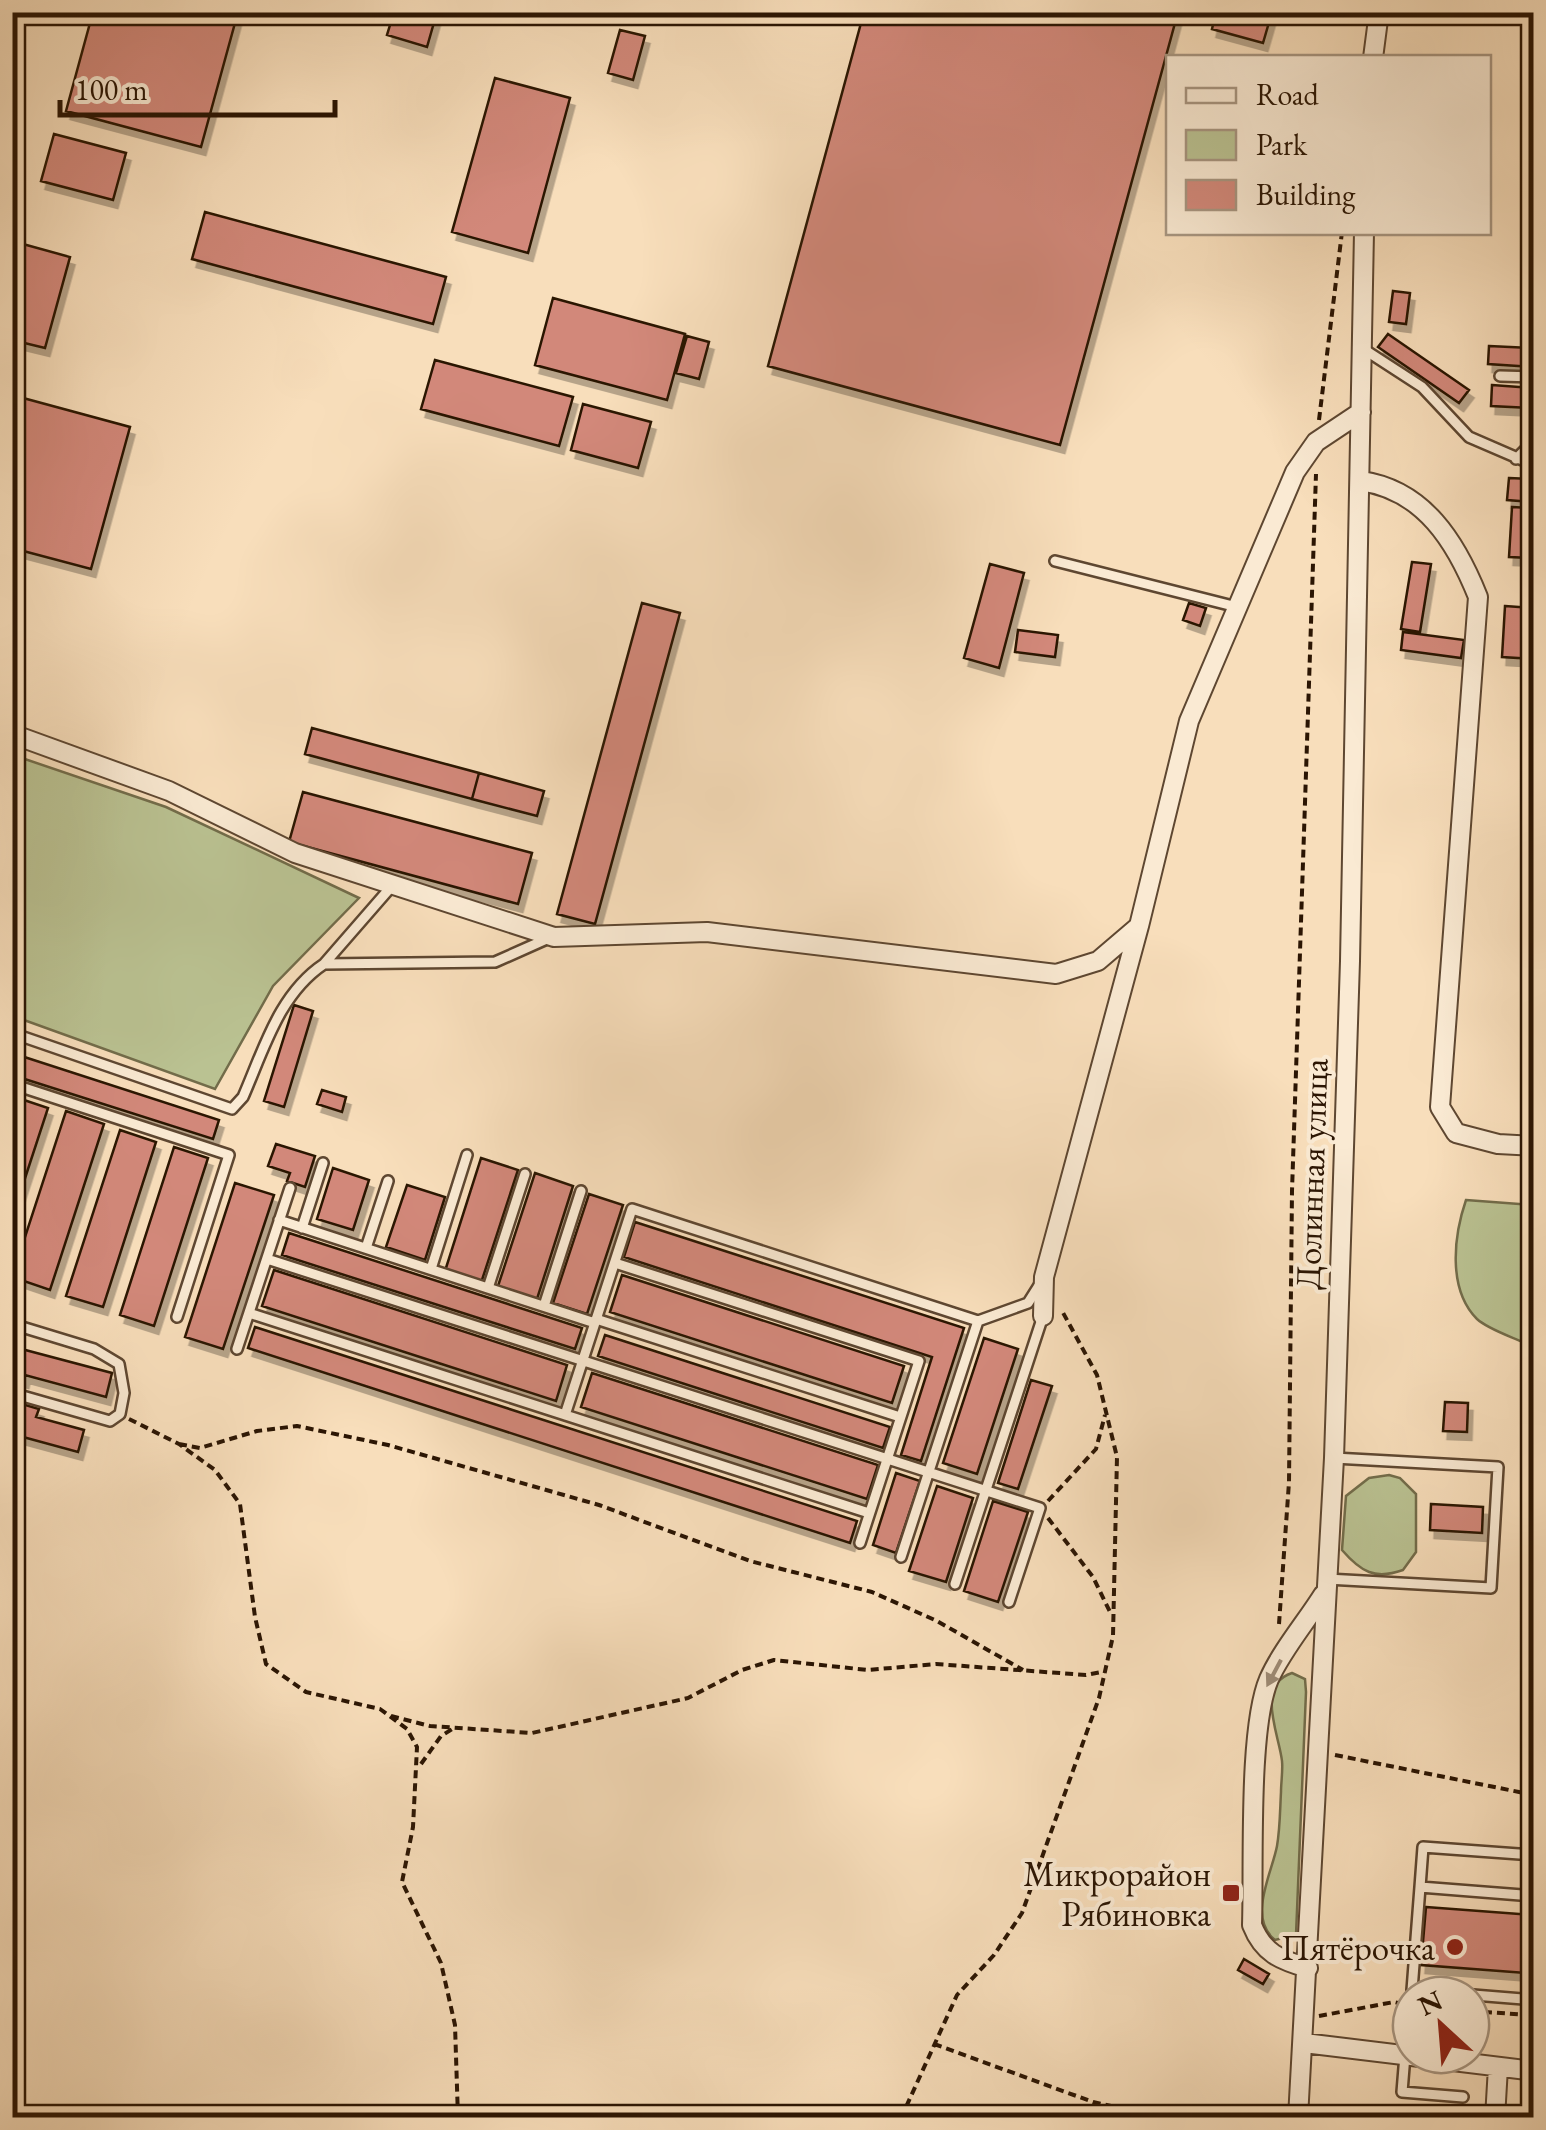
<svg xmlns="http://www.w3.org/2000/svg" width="1546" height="2130" font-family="'EB Garamond',serif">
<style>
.green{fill:#bac292;stroke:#726c4a;stroke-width:2.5}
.building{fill:#d2887a;stroke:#2b1503;stroke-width:2.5;filter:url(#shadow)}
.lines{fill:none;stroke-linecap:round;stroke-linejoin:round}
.lane-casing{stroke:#5e4731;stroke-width:14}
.street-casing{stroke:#5e4731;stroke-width:22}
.path{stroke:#2b1503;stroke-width:4;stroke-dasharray:8 5;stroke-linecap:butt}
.lane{stroke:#faead3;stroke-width:9}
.street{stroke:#faead3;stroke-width:18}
.oneway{fill:#9d8a75}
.poi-dot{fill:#8f2418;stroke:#faead3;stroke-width:4}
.labels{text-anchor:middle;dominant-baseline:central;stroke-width:8;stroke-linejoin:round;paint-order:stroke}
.street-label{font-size:35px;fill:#2b1503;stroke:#faead3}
.poi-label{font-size:35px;fill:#2b1503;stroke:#faead3;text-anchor:end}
</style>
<defs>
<filter id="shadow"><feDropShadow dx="4.5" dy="8" stdDeviation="0" flood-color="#0004"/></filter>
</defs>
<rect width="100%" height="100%" fill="#f8debb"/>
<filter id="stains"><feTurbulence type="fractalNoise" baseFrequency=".002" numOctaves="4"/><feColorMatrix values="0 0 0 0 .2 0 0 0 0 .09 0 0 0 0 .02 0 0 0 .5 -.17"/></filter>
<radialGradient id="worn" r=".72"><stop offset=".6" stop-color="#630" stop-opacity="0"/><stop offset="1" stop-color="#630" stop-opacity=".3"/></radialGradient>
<path class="green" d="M13 755 166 807 359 898 273 986 215 1089 13 1016Z
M1466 1200 1533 1205V1347C1517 1338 1490 1331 1477 1319 1447 1289 1454 1235 1466 1200Z
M1389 1475 1400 1478 1416 1494V1552L1403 1570C1375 1580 1361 1572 1342 1550L1346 1496 1369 1478Z
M1292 1673 1305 1679 1306 1692 1296 1935 1275 1940C1247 1918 1272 1873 1277 1846 1280 1829 1280 1810 1281 1792 1281 1782 1283 1771 1282 1761 1279 1734 1255 1685 1292 1673Z"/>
<path class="building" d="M93 12H238L201 147 66 111Z
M394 12H437L427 47 387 35Z
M864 12H1178L1060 445 768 366Z
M1216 12H1272L1263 43 1212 29Z
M620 30 645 36 633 80 608 73Z
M495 78 570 98 528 253 452 232Z
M54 134 126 153 113 200 41 181Z
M205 212 446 277 433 324 192 259Z
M12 241 70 257 45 348 12 340Z
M1393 291 1410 293 1406 324 1389 322Z
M553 298 685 334 667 400 535 365Z
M1388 334 1469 390 1459 403 1378 347Z
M687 336 709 342 699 379 676 373Z
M1489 346 1534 348V367L1488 364Z
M435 360 573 397 559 446 421 409Z
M1492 385 1534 388V408L1491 406Z
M12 395 130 427 91 569 12 548Z
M583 404 651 422 638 468 571 450Z
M1509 478 1534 479V502L1507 500Z
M1512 507 1534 508V558L1509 557Z
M1412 562 1431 564 1420 632 1401 629Z
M990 564 1024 573 999 668 964 658Z
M642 603 680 613 595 924 557 914Z
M1189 603 1206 608 1200 626 1183 620Z
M1505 606 1534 608V659L1502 657Z
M1018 630 1058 635 1055 657 1015 652Z
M1403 632 1464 640 1461 658 1401 650Z
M312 728 479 773 472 799 305 754Z
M479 773 544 791 537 816 472 799Z
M303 792 532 853 518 904 289 842Z
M294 1005 313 1011 284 1107 264 1101Z
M12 1053 219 1120 213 1139 12 1075Z
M322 1090 346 1097 342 1112 317 1104Z
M15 1097 48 1108 12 1218V1104Z
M66 1111 104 1124 50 1290 12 1277Z
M120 1130 156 1142 103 1307 66 1296Z
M276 1144 315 1156 305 1187 287 1181 290 1173 268 1166Z
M174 1147 208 1158 154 1326 120 1315Z
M481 1158 518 1170 481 1283 445 1271Z
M333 1168 369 1180 353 1230 317 1219Z
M535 1173 573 1186 537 1299 498 1286Z
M235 1183 274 1195 223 1349 185 1337Z
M407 1185 445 1197 425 1260 386 1247Z
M589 1194 623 1205 587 1314 553 1303Z
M635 1222 964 1328 921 1461 901 1455 932 1357 624 1257Z
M289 1233 582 1328 575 1349 282 1255Z
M274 1270 567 1365 556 1401 262 1306Z
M622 1275 904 1366 892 1403 610 1312Z
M255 1327 857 1521 850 1543 248 1348Z
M605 1335 890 1427 883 1448 598 1356Z
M984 1338 1018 1349 977 1474 943 1463Z
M14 1347 112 1373 106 1397 25 1375 24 1380 12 1377Z
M592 1373 878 1465 867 1499 581 1407Z
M1031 1380 1052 1386 1018 1489 998 1483Z
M12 1401 39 1409 36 1417 84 1430 78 1452 12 1434Z
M1445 1402 1468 1403 1467 1432 1443 1431Z
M896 1473 920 1481 896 1553 873 1545Z
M937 1486 973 1498 946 1582 909 1571Z
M993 1501 1028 1512 998 1602 964 1591Z
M1431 1504 1483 1507 1482 1533 1430 1530Z
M1426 1907 1532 1915 1527 1973 1421 1965Z
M1244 1959 1269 1974 1263 1984 1238 1970Z"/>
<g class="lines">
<defs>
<path id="lane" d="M351 12 368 17
M1365 350 1422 387 1469 437 1534 465
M1500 376 1534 377
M1516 459 1534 441
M1055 561 1237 607
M324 964 391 887
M12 1033 232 1109 243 1097C264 1049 279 994 324 964L495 962 549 938
M12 1084 229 1155 177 1317
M279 1220 595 1323
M302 1228 323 1163
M366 1248 388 1181
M267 1259 1040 1508 1009 1602
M615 1263 919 1361 860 1543
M431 1269 467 1155
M488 1288 525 1174
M544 1306 581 1191
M249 1313 869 1513
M596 1319 900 1417
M12 1324 94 1349 119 1364 124 1393 120 1414 110 1421 12 1393
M237 1349 290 1188
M565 1415 632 1209 978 1321 1028 1303 1040 1284
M901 1557 978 1321
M1327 1579 1491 1588 1498 1467 1334 1458
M955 1584 1043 1316
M1420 1887 1423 1847 1534 1855
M1534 1896 1420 1887 1412 1990 1534 2000
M1405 2055 1402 2092 1463 2097"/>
<path id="street" d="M1373 58 1379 12
M1361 481C1424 490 1456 542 1478 597L1440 1107 1456 1133 1498 1144 1534 1146
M12 734 169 791 295 853 554 937 707 932 1056 974 1098 961 1139 926
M1043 1316 1044 1277 1139 926 1189 721 1295 472 1316 442 1361 412
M1308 1968C1280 1960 1263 1953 1252 1925 1254 1866 1248 1728 1269 1679 1282 1650 1306 1622 1323 1595
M1304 2043 1534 2071
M1298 2118 1334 1458 1350 961 1364 232
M1495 2118 1498 2067"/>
</defs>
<use href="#lane" class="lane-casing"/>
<use href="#street" class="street-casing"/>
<path class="path" d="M1319 420 1342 232
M129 1419 179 1444 215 1470 240 1504 255 1617 266 1664 306 1692 380 1709 407 1729 417 1747 413 1827 402 1882 441 1963 455 2025 458 2118
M179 1444 200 1448 257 1431 297 1426 388 1445 599 1505 750 1561 872 1592 937 1621 1023 1670
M1048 1501 1096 1449 1105 1415
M1048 1518 1093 1577 1111 1614
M1279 1624 1289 1482 1292 1191 1316 474
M391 1716 430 1726 532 1733 688 1698 742 1670 774 1660 868 1670 936 1664 1086 1675 1106 1671
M1335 1755 1534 1795
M421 1764 441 1736 454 1728
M1471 2011 1529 2015 1527 2051
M1319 2016 1394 2002 1411 2006
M934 2044 1093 2102 1167 2118
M1389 2112 1464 2118
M901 2118 957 1995 994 1955 1022 1913 1099 1698 1113 1636 1117 1457 1097 1375 1061 1309"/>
<use href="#lane" class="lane"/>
<use href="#street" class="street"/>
</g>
<defs><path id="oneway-solid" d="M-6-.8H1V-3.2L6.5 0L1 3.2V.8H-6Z" transform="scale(2.5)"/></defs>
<use class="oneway" href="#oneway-solid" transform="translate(1274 1673) rotate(118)"/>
<g class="poi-dot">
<rect x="1221" y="1883" width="20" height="20" rx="5"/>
<circle cx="1455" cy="1947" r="10"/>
</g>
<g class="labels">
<g class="street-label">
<text transform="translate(1311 1174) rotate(-88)">Долинная улица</text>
</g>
<g class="poi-label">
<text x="1211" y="1873">Микрорайон<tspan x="1211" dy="40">Рябиновка</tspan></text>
<text x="1435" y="1947">Пятёрочка</text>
</g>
</g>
<rect width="1546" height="2130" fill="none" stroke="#f8debb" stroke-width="50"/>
<rect x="15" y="15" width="1516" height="2100" fill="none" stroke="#2b1503" stroke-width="5"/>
<rect x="25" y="25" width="1496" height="2080" fill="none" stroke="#2b1503" stroke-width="2.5"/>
<rect x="1166" y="55" width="325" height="180" fill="#faead3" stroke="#a79580" stroke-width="2.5"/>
<rect x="1186" y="88" width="50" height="15" fill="#faead3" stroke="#a79580" stroke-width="2.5"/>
<text x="1256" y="105" font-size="30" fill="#2b1503">Road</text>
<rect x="1186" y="130" width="50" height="30" fill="#bac292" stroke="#a79580" stroke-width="2.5"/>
<text x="1256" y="155" font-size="30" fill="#2b1503">Park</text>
<rect x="1186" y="180" width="50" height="30" fill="#d2887a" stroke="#a79580" stroke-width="2.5"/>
<text x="1256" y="205" font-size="30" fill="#2b1503">Building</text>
<g transform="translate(1441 2025) rotate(334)"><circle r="48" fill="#faead3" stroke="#a79580" stroke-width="2.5"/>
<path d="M0-8L18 38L0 25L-18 38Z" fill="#8f2418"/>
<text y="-15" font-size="28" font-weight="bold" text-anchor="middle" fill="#2b1503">N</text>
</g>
<path d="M60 100v15h275v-15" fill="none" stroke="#2b1503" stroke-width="5"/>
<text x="75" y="100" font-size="30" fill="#2b1503" stroke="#faead3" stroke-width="8" paint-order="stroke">100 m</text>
<rect width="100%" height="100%" filter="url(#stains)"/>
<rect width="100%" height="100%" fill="url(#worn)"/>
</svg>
